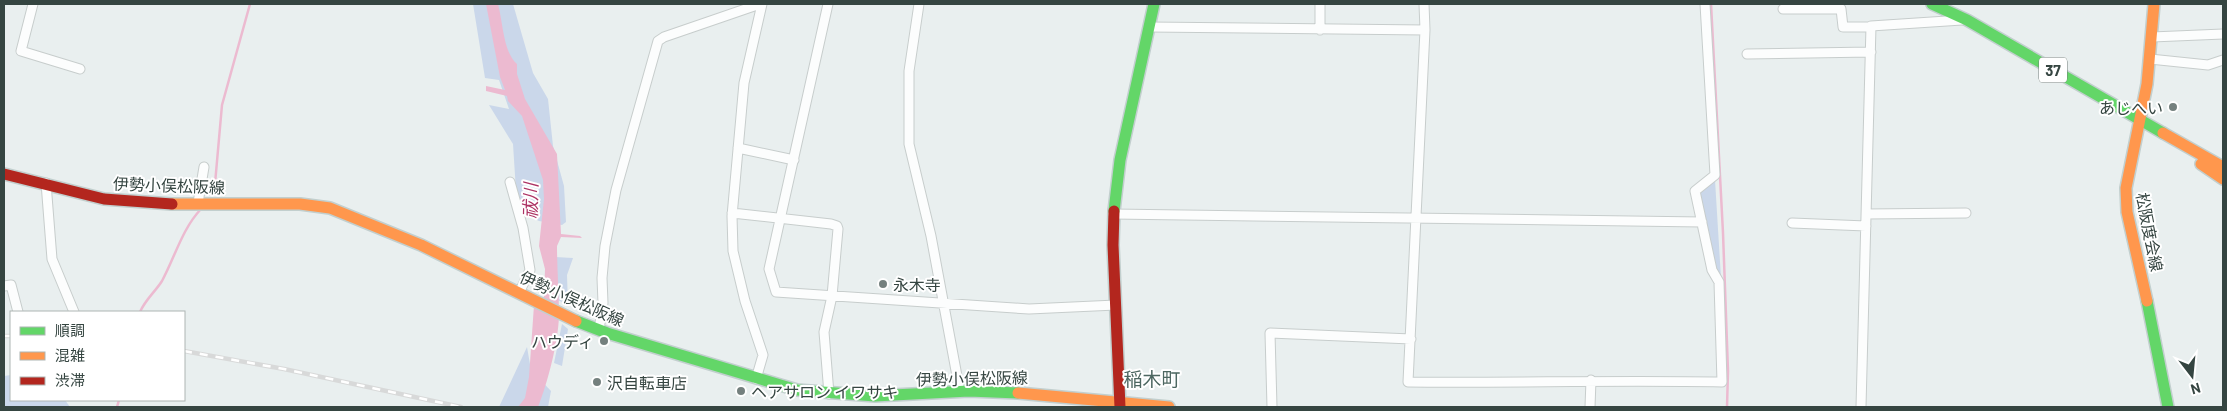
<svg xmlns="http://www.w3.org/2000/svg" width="2227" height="411" font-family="Barlow,'Noto Sans JP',sans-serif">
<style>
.green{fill:#cad7ea}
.water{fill:#ecbad0}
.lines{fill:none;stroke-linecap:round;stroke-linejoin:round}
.stream{stroke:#ecbad0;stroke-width:2.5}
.street-casing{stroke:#c7cdcc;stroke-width:11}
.fast-casing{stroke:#c2cfce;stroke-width:14}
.slow-casing{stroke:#c2cfce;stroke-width:14}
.jam-casing{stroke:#c2cfce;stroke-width:14}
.street{stroke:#fcfdfd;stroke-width:9}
.fast{stroke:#63d668;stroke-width:11}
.slow{stroke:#ff974d;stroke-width:11}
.jam{stroke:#b3261e;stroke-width:11}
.rail-casing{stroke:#d8d9d9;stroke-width:4.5}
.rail{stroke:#fff;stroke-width:2.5;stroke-dasharray:8;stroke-linecap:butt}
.poi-dot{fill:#74807e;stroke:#fff;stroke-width:2}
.labels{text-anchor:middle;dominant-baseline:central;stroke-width:4;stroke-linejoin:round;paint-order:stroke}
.shield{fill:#fff;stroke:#727d7a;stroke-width:1}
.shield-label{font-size:15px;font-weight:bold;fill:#354541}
.poi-label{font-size:16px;fill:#354541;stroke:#fff;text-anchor:start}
.street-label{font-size:16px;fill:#354541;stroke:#fff}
.water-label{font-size:18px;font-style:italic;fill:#ad3364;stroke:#fff}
.quarter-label{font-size:19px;fill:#4d6761;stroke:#fff}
</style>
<rect width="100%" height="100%" fill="#e9efef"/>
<path class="green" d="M473 4H513L533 73 548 99 553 146 564 186 566 222 562 225 539 221 525 214 516 191 513 144 489 105 509 109 499 80 485 78Z
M1715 180 1721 278 1715 269 1698 193Z
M555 257 573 258 567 275 568 305 556 299Z
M562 324 568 329 562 366 554 363Z
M527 347 531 370 551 391 548 407H499Z
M11 375V400H65L70 407H4V376Z"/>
<path class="water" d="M486 4H498C503 22 503 52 517 64V74L525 99 557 154 561 234 580 236 582 238 561 237 557 246C557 269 559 293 559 316 558 343 548 382 538 407H518L525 398 529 377 534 305 544 297 545 269 539 246 544 199 543 180 522 116 508 101 507 96 486 91V86L505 90 500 77Z"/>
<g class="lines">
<path class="stream" d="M1711 4 1723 233 1728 371 1727 407
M214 195 222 105 250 4
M140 312C145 300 155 292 162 281 175 257 182 229 201 209
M117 407 119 400"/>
<defs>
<path id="street" d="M33 4 21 51 80 69
M828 4 769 269 776 292 1029 309 1116 305
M919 4 909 71V144L931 236 960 392
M1424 4 1425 30 1408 382C1513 383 1617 380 1722 382L1719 282 1712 270 1695 191 1715 175 1705 4
M1783 9H1841L1843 27H1871
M1149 27 1425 30
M1320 30V4
M2152 37 2223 34
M1747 54 1871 52
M2150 59 2208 65 2223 60
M738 148 794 160
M510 182 523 228 530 270 519 293
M46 183 52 259 74 312
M198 203 204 167
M732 213 831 224 837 226 838 229 832 296 824 332 829 394
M1113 214 1702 222
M1867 214 1966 213
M1792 223 1866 226
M4 286 11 285 18 312
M599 330 603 303 602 278 605 246 616 190 658 41 664 37 760 4
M756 379 763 355 745 301 733 251 732 216 744 83 762 4
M1272 407 1270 333 1411 339
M1590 407 1591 380
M1861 407 1871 26 1962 20"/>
<path id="fast" d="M1932 4 1967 20 2163 133
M1114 211 1120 160 1154 4
M2147 301 2168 407
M576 321 607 333 797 390 875 396 969 391 1018 393"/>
<path id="slow" d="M2163 133 2223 167
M2201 164 2223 179
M172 204H300L330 208 421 245 576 321
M2147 301 2127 212 2126 188 2147 84 2154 4
M1018 393 1169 407"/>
<path id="jam" d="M4 174 104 199 172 204
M1114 211 1113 245 1120 407"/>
</defs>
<use href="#street" class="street-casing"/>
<use href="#fast" class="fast-casing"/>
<use href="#slow" class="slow-casing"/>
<use href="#jam" class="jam-casing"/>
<use href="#street" class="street"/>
<use href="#fast" class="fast"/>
<use href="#slow" class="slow"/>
<use href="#jam" class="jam"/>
<defs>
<path id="rail" d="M4 336H11
M184 351 284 369 461 407"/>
</defs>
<use href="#rail" class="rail-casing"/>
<use href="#rail" class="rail"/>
</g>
<g class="poi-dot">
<circle cx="2173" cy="107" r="5"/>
<circle cx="883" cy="284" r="5"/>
<circle cx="604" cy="341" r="5"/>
<circle cx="597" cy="382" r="5"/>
<circle cx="741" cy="391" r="5"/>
</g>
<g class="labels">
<rect class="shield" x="2039" y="57.5" width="28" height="25" rx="4"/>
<g class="shield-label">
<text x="2053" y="70">37</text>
</g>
<g class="poi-label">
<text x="2163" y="107" text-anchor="end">あじへい</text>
<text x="893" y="284">永木寺</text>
<text x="594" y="341" text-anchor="end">ハウディ</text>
<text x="607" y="382">沢自転車店</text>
<text x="751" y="391">ヘアサロン イワサキ</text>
</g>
<g class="street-label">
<text transform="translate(169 185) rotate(2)">伊勢小俣松阪線</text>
<text transform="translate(2150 232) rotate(79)">松阪度会線</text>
<text transform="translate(572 298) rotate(24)">伊勢小俣松阪線</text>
<text transform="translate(972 378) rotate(-1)">伊勢小俣松阪線</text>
</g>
<g class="water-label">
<text transform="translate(530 201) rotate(-89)">祓川</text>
</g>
<g class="quarter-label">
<text x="1152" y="378">稲木町</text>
</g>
</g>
<rect width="2227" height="411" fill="none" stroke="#354541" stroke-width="10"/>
<rect x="10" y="311" width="175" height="90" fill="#ffffff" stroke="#aeb5b3"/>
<rect x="20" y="327" width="25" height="8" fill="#63d668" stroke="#aeb5b3"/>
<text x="55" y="336" font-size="15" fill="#354541">順調</text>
<rect x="20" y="352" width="25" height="8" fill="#ff974d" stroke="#aeb5b3"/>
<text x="55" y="361" font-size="15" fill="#354541">混雑</text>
<rect x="20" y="377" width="25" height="8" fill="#b3261e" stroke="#aeb5b3"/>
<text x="55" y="386" font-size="15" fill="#354541">渋滞</text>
<g transform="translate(2192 376) rotate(164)" stroke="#ffffff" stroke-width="4" paint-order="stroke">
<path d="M0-4L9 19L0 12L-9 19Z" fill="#354541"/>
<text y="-8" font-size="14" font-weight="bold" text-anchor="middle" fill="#354541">N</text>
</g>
</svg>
